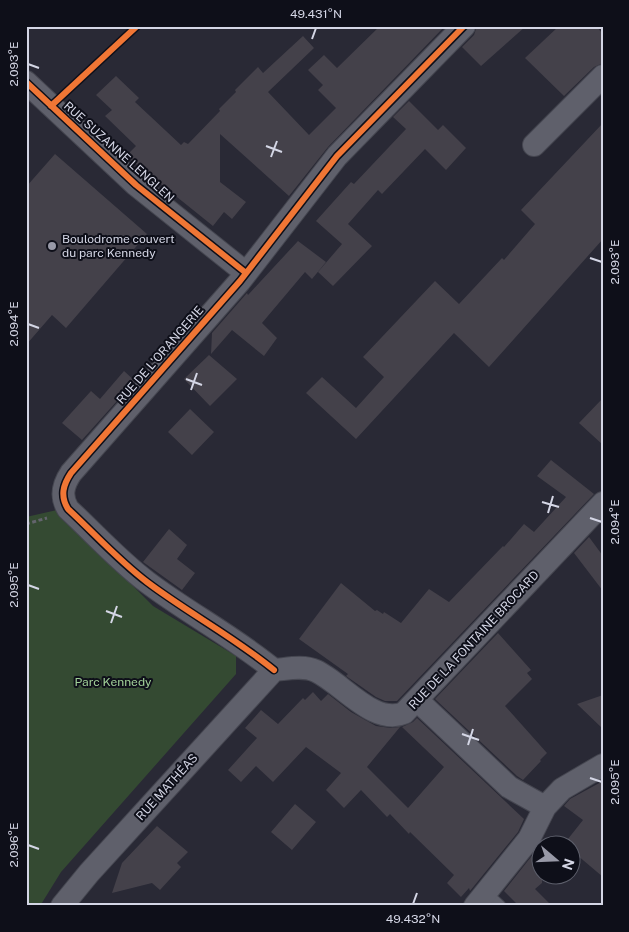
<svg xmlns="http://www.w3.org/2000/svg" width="629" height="932" font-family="'Public Sans',sans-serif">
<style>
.green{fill:#344a32}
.building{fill:#44414a}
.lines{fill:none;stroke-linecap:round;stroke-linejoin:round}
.service-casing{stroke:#454650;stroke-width:13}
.minor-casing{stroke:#454650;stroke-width:24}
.path{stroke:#63646d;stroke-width:3;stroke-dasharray:4 2.5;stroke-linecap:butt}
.service{stroke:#5f606b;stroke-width:11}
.minor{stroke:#5f606b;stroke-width:22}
.cycleway-casing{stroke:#0e0f19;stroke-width:9}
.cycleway{stroke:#f07635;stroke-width:6}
.ticks{fill:none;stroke:#d4d6e5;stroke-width:2}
.poi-dot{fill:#9899a7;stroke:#0e0f19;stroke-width:2}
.labels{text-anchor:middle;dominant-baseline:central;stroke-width:4;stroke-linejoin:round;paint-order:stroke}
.street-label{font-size:12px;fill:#d4d6e5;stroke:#0e0f19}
.poi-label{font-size:12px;fill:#d4d6e5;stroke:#0e0f19;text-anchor:start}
.park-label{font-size:12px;fill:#a1d098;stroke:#0e0f19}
.neatline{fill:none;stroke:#d4d6e5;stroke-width:2}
.ticks-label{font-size:12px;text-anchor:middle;fill:#d4d6e5}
</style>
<rect width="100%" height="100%" fill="#292935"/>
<path class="green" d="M57 510 153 606 236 656V674L61 872 40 906H26V517Z"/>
<path class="building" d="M380 26H445L328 147 289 196 220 134V182L246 202 232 219 224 212 213 226 126 156 136 146 105 116 112 110 96 95 116 76 139 98 135 102 181 145 184 142 188 144 220 111 219 109 236 92 235 90 258 67 263 73 303 36 314 48 268 92 309 135 336 108 318 90 323 85 308 70 324 55 337 68Z
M477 26H526L481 66 462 47 474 35Z
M559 26H596L603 34V63L594 67 564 96 525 58Z
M409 101 438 130 443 125 466 148 446 170 425 149 382 194 378 190 348 224 372 246 333 286 318 272 342 244 316 221 351 182 354 184 406 129 393 117Z
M603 123V239L489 367 454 333 356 439 306 393 322 377 356 408 384 377 363 357 435 281 459 304 502 258 504 260 535 224 521 210Z
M55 154 147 234 66 328 52 315 26 345V187Z
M298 241 326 262 312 279 305 272 262 323 277 338 264 356 232 330 211 354 212 333 247 293 248 295Z
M209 355 237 379 210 406 184 379Z
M124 371 135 381 82 440 62 423 91 391 100 399Z
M603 398V445L579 423Z
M190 409 214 432 192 455 168 432Z
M551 460 594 494 397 701H385L376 697 346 676 348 674 299 639 341 583 375 611 377 610 383 614 384 612 401 623 429 589 449 602 503 546 504 547 524 524 534 532 566 497 537 476Z
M169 529 187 545 177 559 195 573 182 590 143 562Z
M589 537 603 556V591L574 553Z
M498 633 531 670 527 673 532 679 505 706 547 753 540 760 541 761 523 780 517 776 435 699Z
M313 692 321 701 328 694 351 712 376 726 391 728 400 727 367 767 408 808 444 767 402 727 413 722 417 718 524 819 518 832 470 891 469 888 461 897 447 883 454 875 410 832 409 834 390 814 387 817 361 790 344 808 326 790 341 773 306 747 273 782 256 766 241 782 228 770 257 738 245 728 261 710 278 724 303 698 305 700Z
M603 695V729L577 704Z
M603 781V877L577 855 574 858 572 856V844H564L583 820 564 806 570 799Z
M295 804 316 822 292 850 271 832Z
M157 826 188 852 177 863 181 867 160 890 152 883 112 893 122 863Z
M542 843V883L535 889 552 906H519L504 891Z"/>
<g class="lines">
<defs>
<path id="service" d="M486 893 500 906"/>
<path id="minor" d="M26 82 136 185 246 273
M534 145 603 76
M274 670C234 637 188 613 147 582 119 561 94 533 68 509 60 496 63 485 71 473L240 281 337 156 464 26
M274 670C287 669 303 665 316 671 342 683 374 726 404 713L603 503
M417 700 509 787 545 807 529 839 475 906
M545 807 562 789 603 765
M62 906 89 873 274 670"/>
</defs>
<use href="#service" class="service-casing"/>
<use href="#minor" class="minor-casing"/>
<path class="path" d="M26 524 47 518"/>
<use href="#service" class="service"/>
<use href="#minor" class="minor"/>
<defs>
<path id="cycleway" d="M26 82 136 185 246 273
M51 106 137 26
M274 670C234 637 188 613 147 582 119 561 94 533 68 509 60 496 63 485 71 473L240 281 337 156 464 26"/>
</defs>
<use href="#cycleway" class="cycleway-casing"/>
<use href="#cycleway" class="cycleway"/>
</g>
<path class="ticks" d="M312 39 316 28M28 64 39 68M266 146 282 152M271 157 277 141M590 258 602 262M28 324 39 328M186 379 202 385M191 390 197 373M542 502 559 507M548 513 553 496M590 518 602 522M28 585 39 589M106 611 122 617M111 623 117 606M462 734 479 740M468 745 473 729M590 778 602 782M28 845 39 849M413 904 417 893"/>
<circle class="poi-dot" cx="52" cy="246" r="5"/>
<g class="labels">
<g class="street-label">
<text transform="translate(119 152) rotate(42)">RUE SUZANNE LENGLEN</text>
<text transform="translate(160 355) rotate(-49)">RUE DE L'ORANGERIE</text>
<text transform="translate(474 640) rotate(-47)">RUE DE LA FONTAINE BROCARD</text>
<text transform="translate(167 787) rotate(-48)">RUE MATHÉAS</text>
</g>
<g class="poi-label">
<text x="62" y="239">Boulodrome couvert<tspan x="62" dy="14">du parc Kennedy</tspan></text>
</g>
<g class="park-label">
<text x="113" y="682">Parc Kennedy</text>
</g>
</g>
<rect width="629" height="932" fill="none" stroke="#0e0f19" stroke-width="55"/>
<g transform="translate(556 860) rotate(109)"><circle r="24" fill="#0e0f19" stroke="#5d5f6b"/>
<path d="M0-4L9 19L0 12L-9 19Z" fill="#9899a7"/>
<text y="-8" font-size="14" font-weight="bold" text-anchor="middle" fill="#d4d6e5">N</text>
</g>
<rect x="28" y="28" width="574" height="876" class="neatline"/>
<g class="ticks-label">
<text x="316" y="18">49.431°N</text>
<text transform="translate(14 64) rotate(-90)" y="4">2.093°E</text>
<text transform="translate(615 262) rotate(-90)" y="4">2.093°E</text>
<text transform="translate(14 324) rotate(-90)" y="4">2.094°E</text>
<text transform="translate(615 522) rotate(-90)" y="4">2.094°E</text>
<text transform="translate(14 585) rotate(-90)" y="4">2.095°E</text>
<text transform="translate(615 782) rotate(-90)" y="4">2.095°E</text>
<text transform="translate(14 845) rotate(-90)" y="4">2.096°E</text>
<text x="413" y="923">49.432°N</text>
</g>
</svg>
